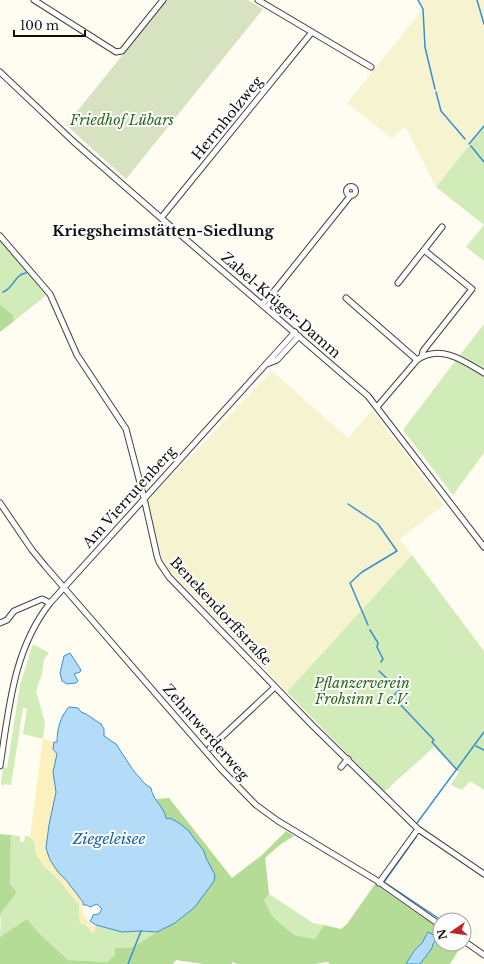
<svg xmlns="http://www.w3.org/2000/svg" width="484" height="964" font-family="'Libre Baskerville',serif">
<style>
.farmland{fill:#f6f4d0}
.green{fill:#d1ebb9}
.forest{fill:#b4dc97}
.sand{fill:#fcf0bc}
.cemetery{fill:#d6e2c0}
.water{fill:#b4dcf8;stroke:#3890d1}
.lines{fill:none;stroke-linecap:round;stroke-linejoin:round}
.stream{stroke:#3890d1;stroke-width:1.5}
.minor-casing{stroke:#424242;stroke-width:7}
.minor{stroke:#fff;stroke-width:5}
.labels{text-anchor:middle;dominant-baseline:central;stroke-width:4;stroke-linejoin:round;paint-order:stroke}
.street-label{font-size:14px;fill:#0f0f0f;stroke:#fff}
.park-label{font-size:14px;font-style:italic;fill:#2a691c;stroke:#fff}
.neighbourhood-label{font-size:15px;font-weight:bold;fill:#0f0f0f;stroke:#fff}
.water-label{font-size:15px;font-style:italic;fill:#1361a5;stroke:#fff}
</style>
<rect width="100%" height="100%" fill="#fffdf1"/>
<path class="farmland" d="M417 0H484V127L436 187 405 126 392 139 347 103 422 10Z
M272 371 348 438 372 410 444 505 400 539 412 555 287 692 167 568 162 559 147 502Z"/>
<path class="green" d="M484 127V261L466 247 484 225 436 187Z
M0 239 48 294 14 321 13 315 0 304Z
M484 324V370L460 355Z
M456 360 484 376V453L453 495 403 430Z
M412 555 484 651V790L470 781 462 790 451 785 459 772 434 747 384 792 287 692Z
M33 644 49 653 44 659 42 674 36 691 45 722 43 739 23 734 27 709 23 708 11 785 5 784 3 786 1 783 3 767 7 768 20 685Z
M11 835 20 836V842H24L25 836 30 837 34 841 37 856 45 867 61 882 79 905 80 923 85 924 93 933 96 925 122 932 141 931 157 932 133 947 115 948V955L107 962 68 960 39 933 27 919 0 938 1 913 17 892 10 884Z
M269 894 313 923 324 925 315 939 294 935 272 916 264 900Z"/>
<path class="forest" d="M0 304 13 315 14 321 0 332Z
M169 798 232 878 262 855 286 831 294 836 281 844 265 858 269 894 264 900 272 916 294 935 315 939 324 925 341 929 347 924 375 884 440 929V944L462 945 450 964H420L432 948 435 936 428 933 422 943 414 951 406 964H330L327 962 315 964H237L232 962V964H203L176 960 173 964H0V937L27 919 39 933 68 960 107 962 115 955V948L133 947 157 932 175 923 195 906 215 875C202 851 196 832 170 818L167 819 165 818C165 809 158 807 156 799Z
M0 834 11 835 10 884 17 892 1 913 0 919Z"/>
<path class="sand" d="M43 739 54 742C53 747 52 751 57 754L53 772 56 792 49 825 50 860 83 902 81 904 84 916 93 926 96 925 94 933 85 924 80 923 79 905 61 882 45 867 37 856 34 841 30 837Z"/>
<path class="cemetery" d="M167 0H248L263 9 126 179 66 125Z"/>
<path class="water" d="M70 653 81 670 80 672 74 674 78 681 76 683 67 684 62 681 60 673 64 656Z
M69 707 78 708 81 712 86 714 101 724 104 729V736L116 744 133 770 145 784 151 788C153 801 165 808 166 818L167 819 170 818 179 823 188 830 196 841 204 851 206 858 215 875 214 881 195 907 175 923 157 932 141 931 122 932 96 925 90 921 92 918 93 915 99 914 102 909 97 904 90 907 87 905H83V902L66 880 58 872 50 860 46 848 49 825 56 792 53 772 57 754 53 749 54 742H57C57 730 60 717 69 707Z
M428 932 437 937V939L433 944 432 948 420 964H406L414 951 422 943Z"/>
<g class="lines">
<path class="stream" d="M418 0 423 9 425 47 435 89
M477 0 484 24
M436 92 441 111 465 139
M469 144 484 126
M471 146 484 162
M3 292C13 289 15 274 26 273
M348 504 378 524 397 551 362 572 350 583 368 625
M370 630 378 643 377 647 383 659 381 662
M379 671 399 690 393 696
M396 700 434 740 432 742 457 770
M476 746 484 750
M417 823 484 732
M416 837 384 882 441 920
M436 938 439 933
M128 964 141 931"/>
<defs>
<path id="minor" d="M34 0 116 52 122 51 163 0
M258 0 371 67
M0 72 74 142 161 218 368 396 484 547
M346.5 191a4.5 4.5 0 1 1 9 0a4.5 4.5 0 1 1-9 0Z
M161 218 312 32
M0 236 50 294 77 355 126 429 144 498 157 556 159 562 169 577 312 725 418 829 484 874
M398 283 442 227
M346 298 417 360
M262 304 276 289 351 195
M266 308 271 302 275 290
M422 356 423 351 472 289 424 250
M267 364 277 360 299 336
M377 407 417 360C440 344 463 360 484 373
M0 503 32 550 46 567 221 769 256 805 278 821 376 880 440 925
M0 623 7 620 14 611 42 599 50 603
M210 748 275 687
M0 766C9 709 13 650 50 603L295 332
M341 767 348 759
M379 883 418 829
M464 941 484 955"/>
</defs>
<use href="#minor" class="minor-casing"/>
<use href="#minor" class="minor"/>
</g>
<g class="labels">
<g class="street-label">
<text transform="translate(227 118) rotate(-51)">Herrnholzweg</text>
<text transform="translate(281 305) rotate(41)">Zabel-Krüger-Damm</text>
<text transform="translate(129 497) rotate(-48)">Am Vierrutenberg</text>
<text transform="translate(221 611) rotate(47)">Benekendorffstraße</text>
<text transform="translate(206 732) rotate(49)">Zehntwerderweg</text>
</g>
<g class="park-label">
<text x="122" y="120">Friedhof Lübars</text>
<text x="362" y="683">Pflanzerverein<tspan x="362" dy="16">Frohsinn I e.V.</tspan></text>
</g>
<g class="neighbourhood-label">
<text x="163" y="230">Kriegsheimstätten-Siedlung</text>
</g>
<g class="water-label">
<text x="109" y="838">Ziegeleisee</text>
</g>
</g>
<g transform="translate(452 932) rotate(257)"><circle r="19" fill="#ffffff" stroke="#9f9f9f"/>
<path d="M0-3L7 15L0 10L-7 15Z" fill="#c42225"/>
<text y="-6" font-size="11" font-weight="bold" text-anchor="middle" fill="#0f0f0f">N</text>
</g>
<path d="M14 30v6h71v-6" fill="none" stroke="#0f0f0f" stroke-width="2"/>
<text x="20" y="30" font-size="12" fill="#0f0f0f" stroke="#ffffff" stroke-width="3" paint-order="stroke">100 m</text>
</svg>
